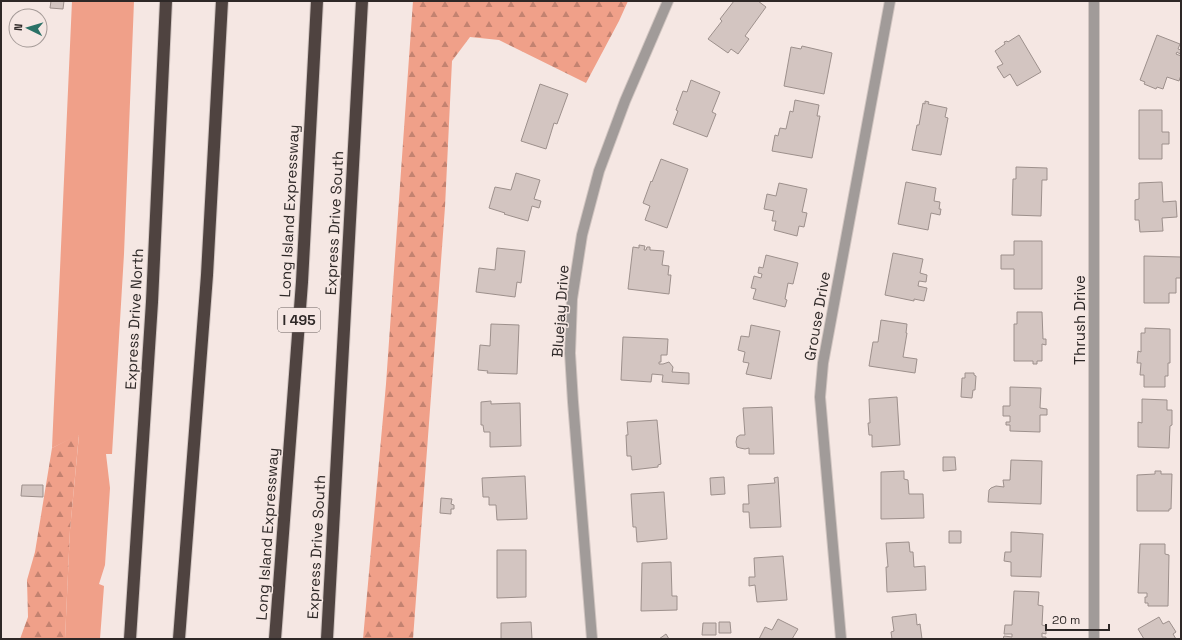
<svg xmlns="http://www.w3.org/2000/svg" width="1182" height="640" font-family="'Space Grotesk',sans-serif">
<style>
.green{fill:#f0a089}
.forest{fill:url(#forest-firs)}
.building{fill:#d3c5c1;stroke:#9d908c}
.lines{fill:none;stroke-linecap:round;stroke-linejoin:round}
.minor-casing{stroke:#d1c5c1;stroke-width:12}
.highway-casing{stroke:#d1c5c1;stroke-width:14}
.minor{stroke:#a19b99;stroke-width:10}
.highway{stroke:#4f4340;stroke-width:12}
.labels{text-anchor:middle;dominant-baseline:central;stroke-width:3;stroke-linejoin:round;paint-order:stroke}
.shield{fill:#f5e7e3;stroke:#6a615f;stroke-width:1}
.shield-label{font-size:14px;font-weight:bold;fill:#2e2827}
.street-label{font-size:15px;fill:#2e2827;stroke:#f5e7e3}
</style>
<defs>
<pattern id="forest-firs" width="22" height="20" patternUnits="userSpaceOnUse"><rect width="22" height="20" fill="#f0a089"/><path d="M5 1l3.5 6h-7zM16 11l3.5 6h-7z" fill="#c38270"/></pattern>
</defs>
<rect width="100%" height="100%" fill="#f5e7e3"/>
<path class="green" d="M72 1H134L124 254 112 454H106L110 488 105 565 99 584 104 586 100 639H65L70 530 79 435 52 448Z"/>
<path class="forest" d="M413 1H628L619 21 586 83 499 40 470 37 452 61 445 207 413 639H363L386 384Z
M79 434 70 530 65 639H20L28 617 27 580 35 552 52 448Z"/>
<path class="building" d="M51 1H64L63 9 50 8Z
M734 1H758L766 7 745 36 749 39 738 54 731 49 728 53 708 39 722 21 720 19Z
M1019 35 1041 72 1017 86 1010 74 1004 78 997 67 1003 64 995 51 1005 44 1004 42 1007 41 1008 42Z
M1157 35 1180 44 1178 49 1181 50 1180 54 1177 52 1176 54 1181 56V75L1179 81 1167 77 1163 89 1157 87 1156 89 1144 84 1145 82 1140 80Z
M802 46 832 53 824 94 784 86 791 47 801 49Z
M691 80 720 92 712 112 716 114 707 137 673 124 678 111 676 110 683 91 687 92Z
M540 84 568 94 557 124 554 123 546 149 521 141Z
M795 100 819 105 817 116H820L812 158 772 151 775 135 778 136 780 128 786 129 790 111 793 112Z
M925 101 929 102 928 104 947 108 945 117 948 118 941 155 912 150 917 125H919L923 103 925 104Z
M1139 110H1162V132H1169V144H1162V159H1139Z
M661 159 688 169 667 228 645 220 650 206 643 203 651 181 652 182Z
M1016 167 1047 168V180H1042L1041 216 1012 215 1013 179H1016Z
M516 173 540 180 534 199 541 201 539 208 532 206 528 221 504 214 505 213 489 208 495 187 511 190Z
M906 182 936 188 934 201 940 202 939 209H941L940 215 931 213 928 230 898 224Z
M1162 182 1163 202 1176 201 1177 217 1162 218 1163 231 1140 232 1139 220H1135V200L1139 199V183Z
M779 183 807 189 802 212 807 213 804 227 799 226 797 236 774 230 776 221H772L774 211 764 209 767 194 776 196Z
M1014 241H1042V289H1014V269H1001V255H1014Z
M639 245 645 246 644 250H646L647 247H650V250L664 251 662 265 669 266 668 275H671L669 294 628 289 633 247 639 248Z
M497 248 525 251 521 283 517 282 515 297 476 292 479 268 495 270Z
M893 253 923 259 920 273 927 275 926 282 919 281 918 286 927 288 924 301 914 299V301L885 295Z
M766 255 798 263 793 284 788 283 785 299 787 300 785 307 753 299 756 289 751 288 754 276 761 278 762 274 758 273 759 267 763 268Z
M1144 256 1181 257V278H1176V293H1169V303H1144Z
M1017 312H1042L1043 339H1046V345L1042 344V361H1037V364H1033V361H1014V324H1017Z
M881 320 907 324 906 333H907L903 357 917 359 915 373 869 366 873 342H878Z
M491 324 519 325 517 374 487 373 488 371 478 370 480 345 490 346Z
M751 325 780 331 771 379 746 374 749 363 743 362 745 352 738 350 741 336 749 337Z
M1145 328 1170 329V363H1168V376H1165V387H1144V375H1140L1141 363H1137L1138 351 1141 352V333H1145Z
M623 337 668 339 667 355H661V362H659V364H663L669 362 673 367 672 372 689 373V384L662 382 663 375 652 374 651 382 621 380Z
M965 373H974V375L976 376 975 390H973L972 398 961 397 962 378H965Z
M1010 387 1041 388 1040 408 1047 409V415H1040V432L1010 431V425H1006V422H1010V416H1003V406H1010Z
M897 397 900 445 872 447V435H869L868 423H870L869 399Z
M1142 399 1167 400V410H1172V425L1170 426 1169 448 1138 447V422L1142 423Z
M491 401V404L520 403 521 446 490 447V432H484L483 425H481V402Z
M772 407 774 454H749V448L745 449 740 448 737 447 736 442 737 437 740 435H745L743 408Z
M657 420 661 464 658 465V467L632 470 631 456H627L626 435H628L627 422Z
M943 457H955L956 470 943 471Z
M1011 460 1042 461 1041 504 988 502 989 490 991 488 996 486 1004 487 1003 480H1010Z
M904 471V479L908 480 909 494H923L924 518 881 519V472Z
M1155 471H1161V474H1172L1171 509H1169V511H1137V475L1155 474Z
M525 476 527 519 497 520 496 505H489V497H483L482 478Z
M724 477 725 494 711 495 710 478Z
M778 477 781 527 750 528 749 512H743V504H749L748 485 775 483 774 478Z
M22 485H43V497L21 496Z
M664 492 667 539 637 542 636 527H633L631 494Z
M441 498 452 499 451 504 454 505V509H451V514L440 513Z
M949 531H961V543H949Z
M1011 532 1043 534 1041 577 1011 576V562L1004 561 1005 552H1011Z
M909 542 910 552H913L914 567 925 566 926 590 887 592 886 567H888L886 543Z
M1140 544H1165V554L1169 555 1168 606H1148V603H1145V597H1147V593H1138Z
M497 550H526V597L497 598Z
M783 556 787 600 757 602 755 585 749 586V577H755L754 558Z
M671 562 672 596H677V610L641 611 642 563Z
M1014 591 1039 592 1038 605 1043 606 1042 625 1046 626V634L1042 633V637H1046V639H1003L1004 636 1012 637V634H1004L1005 625H1012Z
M916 614 917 625 920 624 922 639H892L891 632 894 631 892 617Z
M1159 617 1163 624 1169 621 1176 632 1173 634 1176 639H1144L1138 629Z
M778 619 798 629 792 639H759L765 627 772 630Z
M531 622 532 639H501V623Z
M719 622H730L731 633H719Z
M703 623H716V635H702Z
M666 634 669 639H659Z"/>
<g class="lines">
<defs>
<path id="minor" d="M592 639 573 402 570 353 572 299 582 235 599 171 625 101 668 1
M841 639 820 397 823 363 890 1
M1094 639V1"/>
<path id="highway" d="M130 639 152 302 166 1
M179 639 207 275 222 1
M275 639 302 282 317 1
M327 639 362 1"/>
</defs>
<use href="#minor" class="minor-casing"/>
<use href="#highway" class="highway-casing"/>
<use href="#minor" class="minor"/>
<use href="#highway" class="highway"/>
</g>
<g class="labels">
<rect class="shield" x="278" y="308" width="42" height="24" rx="3"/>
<g class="shield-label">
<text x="299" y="320">I 495</text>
</g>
<g class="street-label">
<text transform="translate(289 211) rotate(-87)">Long Island Expressway</text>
<text transform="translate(334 223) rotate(-87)">Express Drive South</text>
<text transform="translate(560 311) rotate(-86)">Bluejay Drive</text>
<text transform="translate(817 316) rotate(-80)">Grouse Drive</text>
<text transform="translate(134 319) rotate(-87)">Express Drive North</text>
<text transform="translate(1079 320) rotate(-90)">Thrush Drive</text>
<text transform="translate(267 534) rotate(-86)">Long Island Expressway</text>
<text transform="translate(316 547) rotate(-87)">Express Drive South</text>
</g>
</g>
<rect width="1182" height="640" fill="none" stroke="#2e2827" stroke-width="4"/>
<g transform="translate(28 28) rotate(275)"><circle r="19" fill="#f5e7e3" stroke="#a59b98"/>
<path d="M0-3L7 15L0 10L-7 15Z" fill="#2a7166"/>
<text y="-6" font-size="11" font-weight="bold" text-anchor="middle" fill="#2e2827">N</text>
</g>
<path d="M1046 624v6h63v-6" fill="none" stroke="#2e2827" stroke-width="2"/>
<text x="1052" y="624" font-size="12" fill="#2e2827" stroke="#f5e7e3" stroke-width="3" paint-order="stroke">20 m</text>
</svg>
